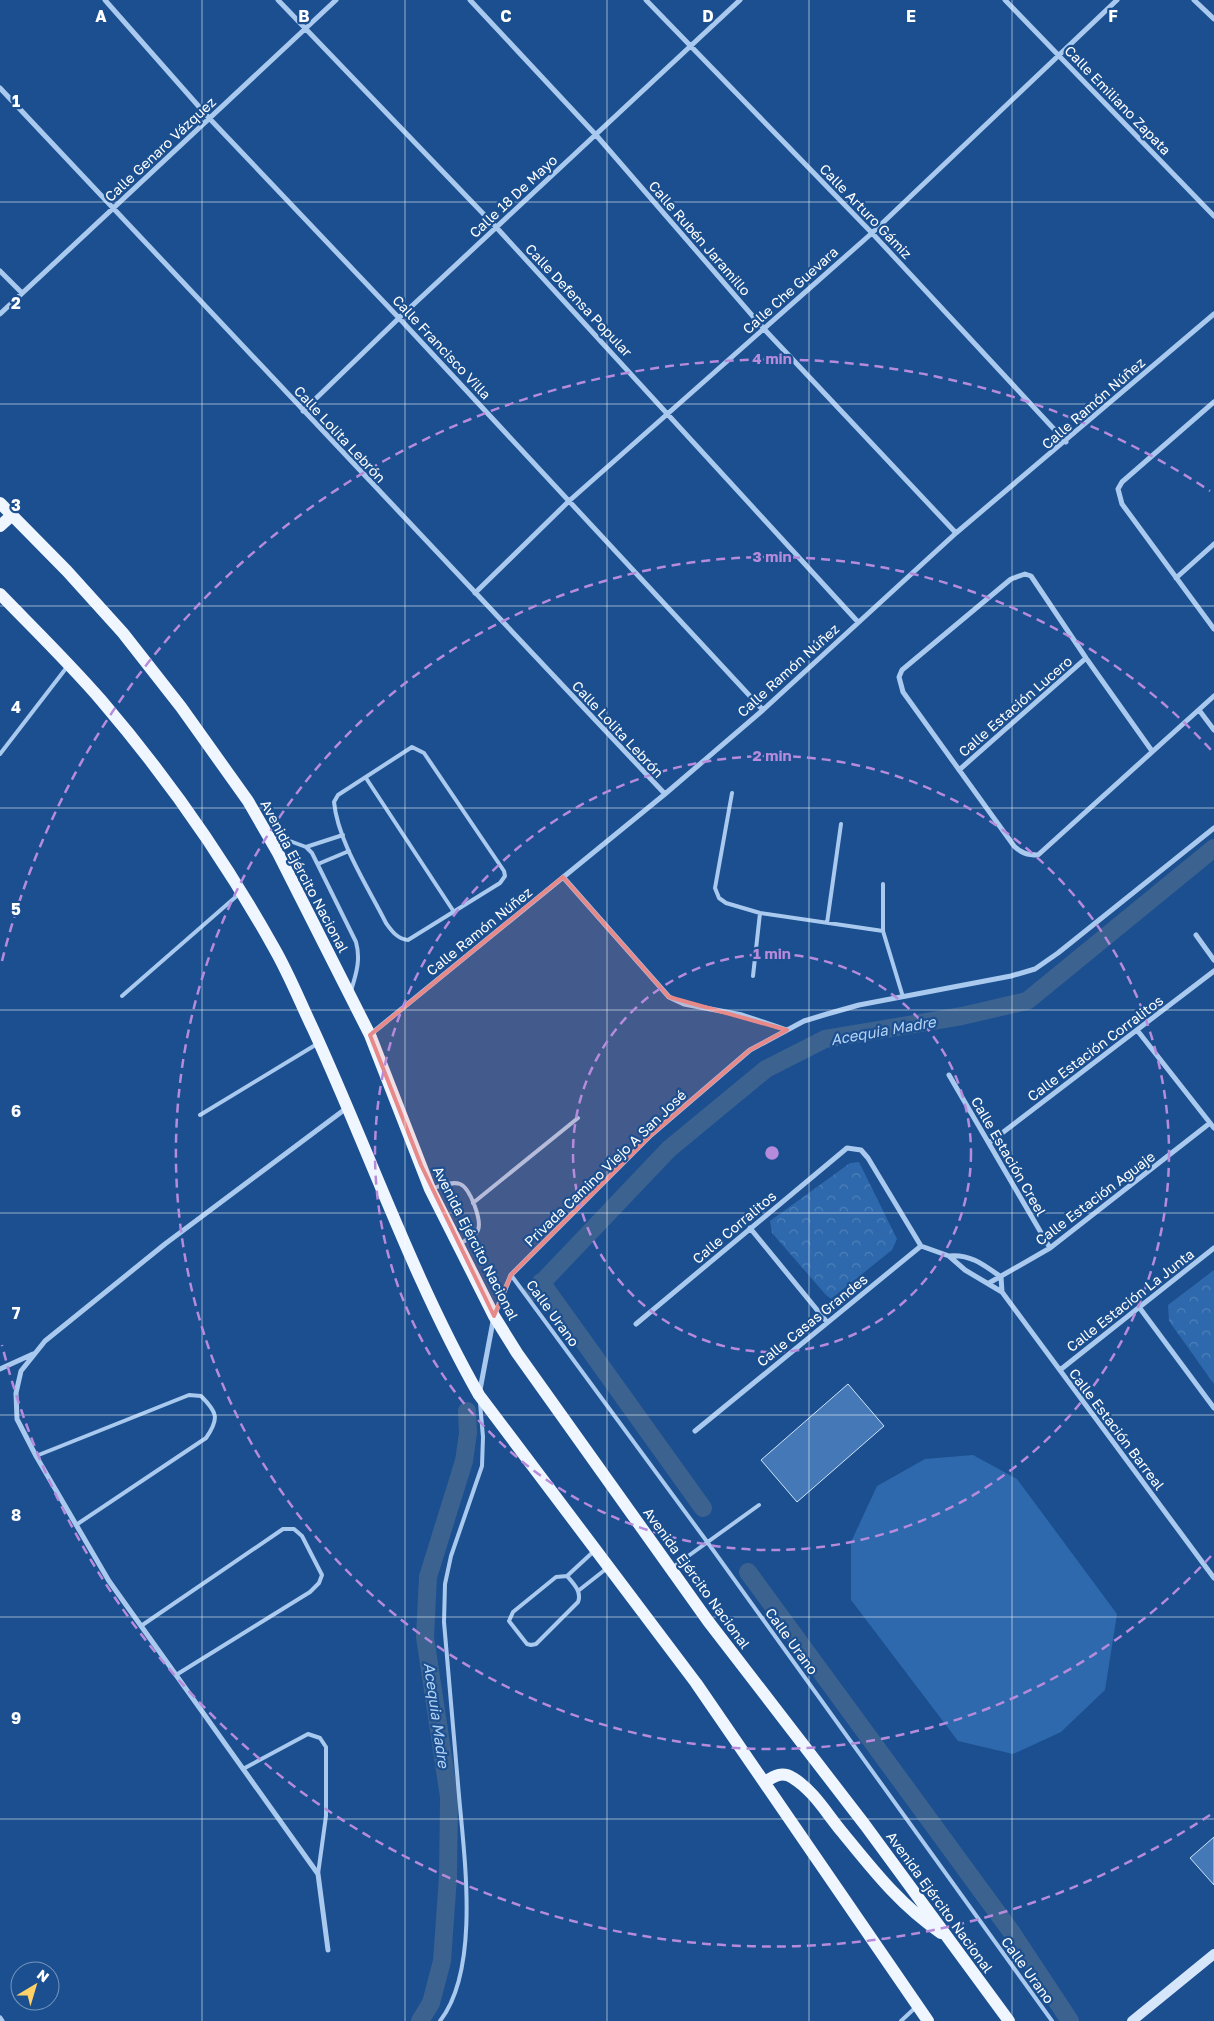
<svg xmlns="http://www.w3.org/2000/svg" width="1214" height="2021" font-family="'Golos Text',sans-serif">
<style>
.grass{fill:#2e69ad}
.park{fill:url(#park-crowns)}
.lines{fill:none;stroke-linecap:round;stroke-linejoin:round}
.canal{stroke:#3c6290;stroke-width:18}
.building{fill:#4478b7;stroke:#cfe3fa}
.lane{stroke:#a9c9ee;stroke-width:4}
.street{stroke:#a9c9ee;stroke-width:5}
.secondary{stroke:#d6e6fa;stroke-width:10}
.primary{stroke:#f0f6ff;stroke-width:12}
.marked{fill:#e88989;fill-opacity:0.2;stroke:#e88989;stroke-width:4;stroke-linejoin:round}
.grid{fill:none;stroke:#fff;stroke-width:1;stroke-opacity:0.55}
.ring{fill:none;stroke:#b68bdc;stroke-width:2.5;stroke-dasharray:9 6}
.labels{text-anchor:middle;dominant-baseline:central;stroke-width:4.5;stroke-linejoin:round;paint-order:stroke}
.street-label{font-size:14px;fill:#fff;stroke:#1b4f8f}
.water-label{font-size:15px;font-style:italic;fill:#b5d3f5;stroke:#1b4f8f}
.grid-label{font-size:16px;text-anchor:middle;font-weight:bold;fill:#fff;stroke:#1b4f8f;stroke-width:4.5;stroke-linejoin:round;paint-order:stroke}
.centre{fill:#b68bdc;stroke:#1b4f8f;stroke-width:2.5}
.ring-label{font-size:15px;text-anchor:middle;font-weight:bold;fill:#b68bdc;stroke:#1b4f8f;stroke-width:4.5;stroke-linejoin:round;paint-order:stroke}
</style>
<defs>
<pattern id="park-crowns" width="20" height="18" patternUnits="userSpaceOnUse" patternTransform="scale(1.25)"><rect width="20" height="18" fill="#2e69ad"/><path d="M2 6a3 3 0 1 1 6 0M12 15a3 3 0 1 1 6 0" fill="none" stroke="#4d80b9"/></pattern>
</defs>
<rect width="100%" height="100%" fill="#1b4f8f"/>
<path class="grass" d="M973 1455 1017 1479 1117 1614 1105 1690 1061 1732 1013 1754 958 1741 851 1600V1542L877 1486 925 1459Z"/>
<path class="park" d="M859 1162 897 1239 892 1250 831 1299 826 1295 772 1233 770 1221 850 1163Z
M1214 1270V1384L1169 1321 1168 1305Z"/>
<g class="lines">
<path class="canal" d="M541 1282 703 1508
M533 1292 669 1149 766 1069 825 1039 962 1016 1027 1001 1214 848
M748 1572 1010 1930 1070 2021
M420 2021 431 2003 442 1961 448 1877 449 1797 425 1637 428 1577 464 1461 468 1433 467 1411"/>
</g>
<path class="building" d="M848 1384 884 1426 797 1502 761 1460Z
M1214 1837V1885L1190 1858Z"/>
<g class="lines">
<path class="lane" d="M412 747 424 753 504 871 505 876 500 883 408 940C397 939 391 930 386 923 368 887 338 842 334 802L338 795Z
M0 754 67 667
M366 778 454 912
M732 793 715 888 719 898 726 903 760 913 883 931 903 997
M271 834 306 847 312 853 356 942C361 960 356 974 351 991
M306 847 343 835
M318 864 349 851
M827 923 841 824
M883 931V884
M753 976 760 913
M122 996 239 894
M200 1115 317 1044
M433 1188C441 1186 452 1181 460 1184 470 1188 482 1220 478 1230 476 1236 465 1240 460 1244
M473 1203 578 1118
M511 1275 708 1543 1052 2021
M36 1456 189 1395 201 1396C217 1412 220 1418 206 1438L76 1525
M673 1567 759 1505
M567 1576C574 1584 582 1592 578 1602L536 1644 531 1645 527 1644 509 1621 513 1612 556 1577 567 1576 593 1552
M578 1591 606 1569
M141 1626 283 1529H294L302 1536 322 1575 319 1583 310 1592 176 1675
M243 1769 308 1734 320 1738 326 1747V1816L318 1874
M440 2021C482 1967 463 1849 458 1784 453 1730 449 1676 444 1622L445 1584 451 1556 482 1466 483 1437 480 1403
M901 2021 916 2007"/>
<path class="street" d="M105 0 209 118 399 318 763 710
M278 0 496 227 858 622
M470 0 596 135 764 329 956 533
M646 0 872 233 1066 442
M1005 0 1214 216
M1194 0 1214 19
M0 88 665 794
M0 271 22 293
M0 314 336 0
M1214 402 1122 482 1118 489 1122 504 1214 629
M303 411 399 318 740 0
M1176 578 1214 544
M475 593 569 501 872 233 1117 0
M1199 710 1214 730
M1152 751 1086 658 1031 576 1025 574 1011 579 902 670 899 677 903 692 1014 846C1021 853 1027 855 1038 855L1214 696
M959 770 1086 658
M563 877 669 997 684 1004 742 1015 787 1030
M1196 935 1214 960
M1137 1030 1214 1128
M371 1034 665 794 763 710 956 533 1214 314
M949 1075 1050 1248
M989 1143 1214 971
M750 1228 827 1322
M921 1246 949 1256 965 1270 1002 1292 1214 1578
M949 1256C971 1254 984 1265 1001 1277L1002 1292
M989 1283 1050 1248 1210 1123
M1139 1307 1214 1408
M636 1324 847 1148 861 1150 868 1158 921 1246
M0 1369 33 1354
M1060 1370 1214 1248
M480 1390 494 1316 511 1275 651 1135 750 1050 804 1021 827 1014 859 1005 1011 976 1035 969 1058 953 1214 828
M695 1431 921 1246
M328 1950 318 1874 109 1581 36 1456 17 1419 16 1393 21 1371 45 1341 165 1244 348 1107
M0 2018 2 2021"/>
<path class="secondary" d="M1132 2021 1214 1954"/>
<path class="primary" d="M0 503 67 571 123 633 181 707 248 801 278 853 370 1035 430 1189 494 1316 517 1353 708 1621 865 1825 1009 2021
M0 526 11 516
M0 594C34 629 69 663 101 700 167 777 225 860 274 948 289 974 300 1002 313 1029 369 1151 413 1279 479 1395L696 1683 928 2021
M765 1782C774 1776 782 1771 793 1778 813 1790 827 1814 842 1832 873 1870 900 1905 941 1933"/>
</g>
<path class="marked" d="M563 877 669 997 787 1030 750 1050 651 1135 511 1275 494 1316 421 1165 370 1035Z"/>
<path class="grid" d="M202 0V2021M405 0V2021M607 0V2021M809 0V2021M1012 0V2021M0 202H1214M0 404H1214M0 606H1214M0 808H1214M0 1010H1214M0 1213H1214M0 1415H1214M0 1617H1214M0 1819H1214"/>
<g class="ring">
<circle cx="772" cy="1153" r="199"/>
<circle cx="772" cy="1153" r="397"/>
<path d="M1211 1556A596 596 0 1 1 1211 750"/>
<path d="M1210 1815A794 794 0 0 1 2 1345M2 961A794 794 0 0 1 1210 491"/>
</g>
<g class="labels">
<g class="street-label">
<text transform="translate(1118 100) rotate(46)">Calle Emiliano Zapata</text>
<text transform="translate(160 149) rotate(-43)">Calle Genaro Vázquez</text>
<text transform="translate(513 196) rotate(-43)">Calle 18 De Mayo</text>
<text transform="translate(866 211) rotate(46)">Calle Arturo Gámiz</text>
<text transform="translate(700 238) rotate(49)">Calle Rubén Jaramillo</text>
<text transform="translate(790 290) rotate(-42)">Calle Che Guevara</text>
<text transform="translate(579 300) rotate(47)">Calle Defensa Popular</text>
<text transform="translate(442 347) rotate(47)">Calle Francisco Villa</text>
<text transform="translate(1093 403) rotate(-41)">Calle Ramón Núñez</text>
<text transform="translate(340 434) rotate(47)">Calle Lolita Lebrón</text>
<text transform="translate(788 670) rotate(-42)">Calle Ramón Núñez</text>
<text transform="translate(1015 706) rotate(-41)">Calle Estación Lucero</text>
<text transform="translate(618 729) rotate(47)">Calle Lolita Lebrón</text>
<text transform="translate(305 876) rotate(62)">Avenida Ejército Nacional</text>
<text transform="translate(479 931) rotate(-39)">Calle Ramón Núñez</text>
<text transform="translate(1095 1048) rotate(-37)">Calle Estación Corralitos</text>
<text transform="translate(1009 1156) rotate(60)">Calle Estación Creel</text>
<text transform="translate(605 1168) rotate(-44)">Privada Camino Viejo A San José</text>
<text transform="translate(1095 1198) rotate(-37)">Calle Estación Aguaje</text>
<text transform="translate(734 1227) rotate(-40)">Calle Corralitos</text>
<text transform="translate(476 1243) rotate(63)">Avenida Ejército Nacional</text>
<text transform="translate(1130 1300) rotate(-38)">Calle Estación La Junta</text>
<text transform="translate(553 1313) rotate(54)">Calle Urano</text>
<text transform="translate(812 1320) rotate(-39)">Calle Casas Grandes</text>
<text transform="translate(1117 1429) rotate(53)">Calle Estación Barreal</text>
<text transform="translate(697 1578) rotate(54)">Avenida Ejército Nacional</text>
<text transform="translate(792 1641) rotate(54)">Calle Urano</text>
<text transform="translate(940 1902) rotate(54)">Avenida Ejército Nacional</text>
<text transform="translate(1028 1970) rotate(54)">Calle Urano</text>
</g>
<g class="water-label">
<text transform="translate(883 1030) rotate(-10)">Acequia Madre</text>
<text transform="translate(437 1715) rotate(82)">Acequia Madre</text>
</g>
</g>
<g class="grid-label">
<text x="101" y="22">A</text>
<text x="304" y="22">B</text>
<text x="506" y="22">C</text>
<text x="708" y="22">D</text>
<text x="911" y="22">E</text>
<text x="1113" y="22">F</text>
<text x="16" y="107">1</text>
<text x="16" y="309">2</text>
<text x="16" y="511">3</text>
<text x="16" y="713">4</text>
<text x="16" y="915">5</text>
<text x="16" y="1117">6</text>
<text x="16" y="1319">7</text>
<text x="16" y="1521">8</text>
<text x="16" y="1724">9</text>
</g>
<circle cx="772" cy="1153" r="8" class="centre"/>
<g class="ring-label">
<text x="772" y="364">4 min</text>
<text x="772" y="562">3 min</text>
<text x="772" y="761">2 min</text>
<text x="772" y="959">1 min</text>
</g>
<g transform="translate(35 1986) rotate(38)"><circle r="24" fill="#1b4f8f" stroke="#7695bc"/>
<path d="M0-4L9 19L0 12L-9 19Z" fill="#ffd166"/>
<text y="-8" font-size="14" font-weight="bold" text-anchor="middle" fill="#ffffff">N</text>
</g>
</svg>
